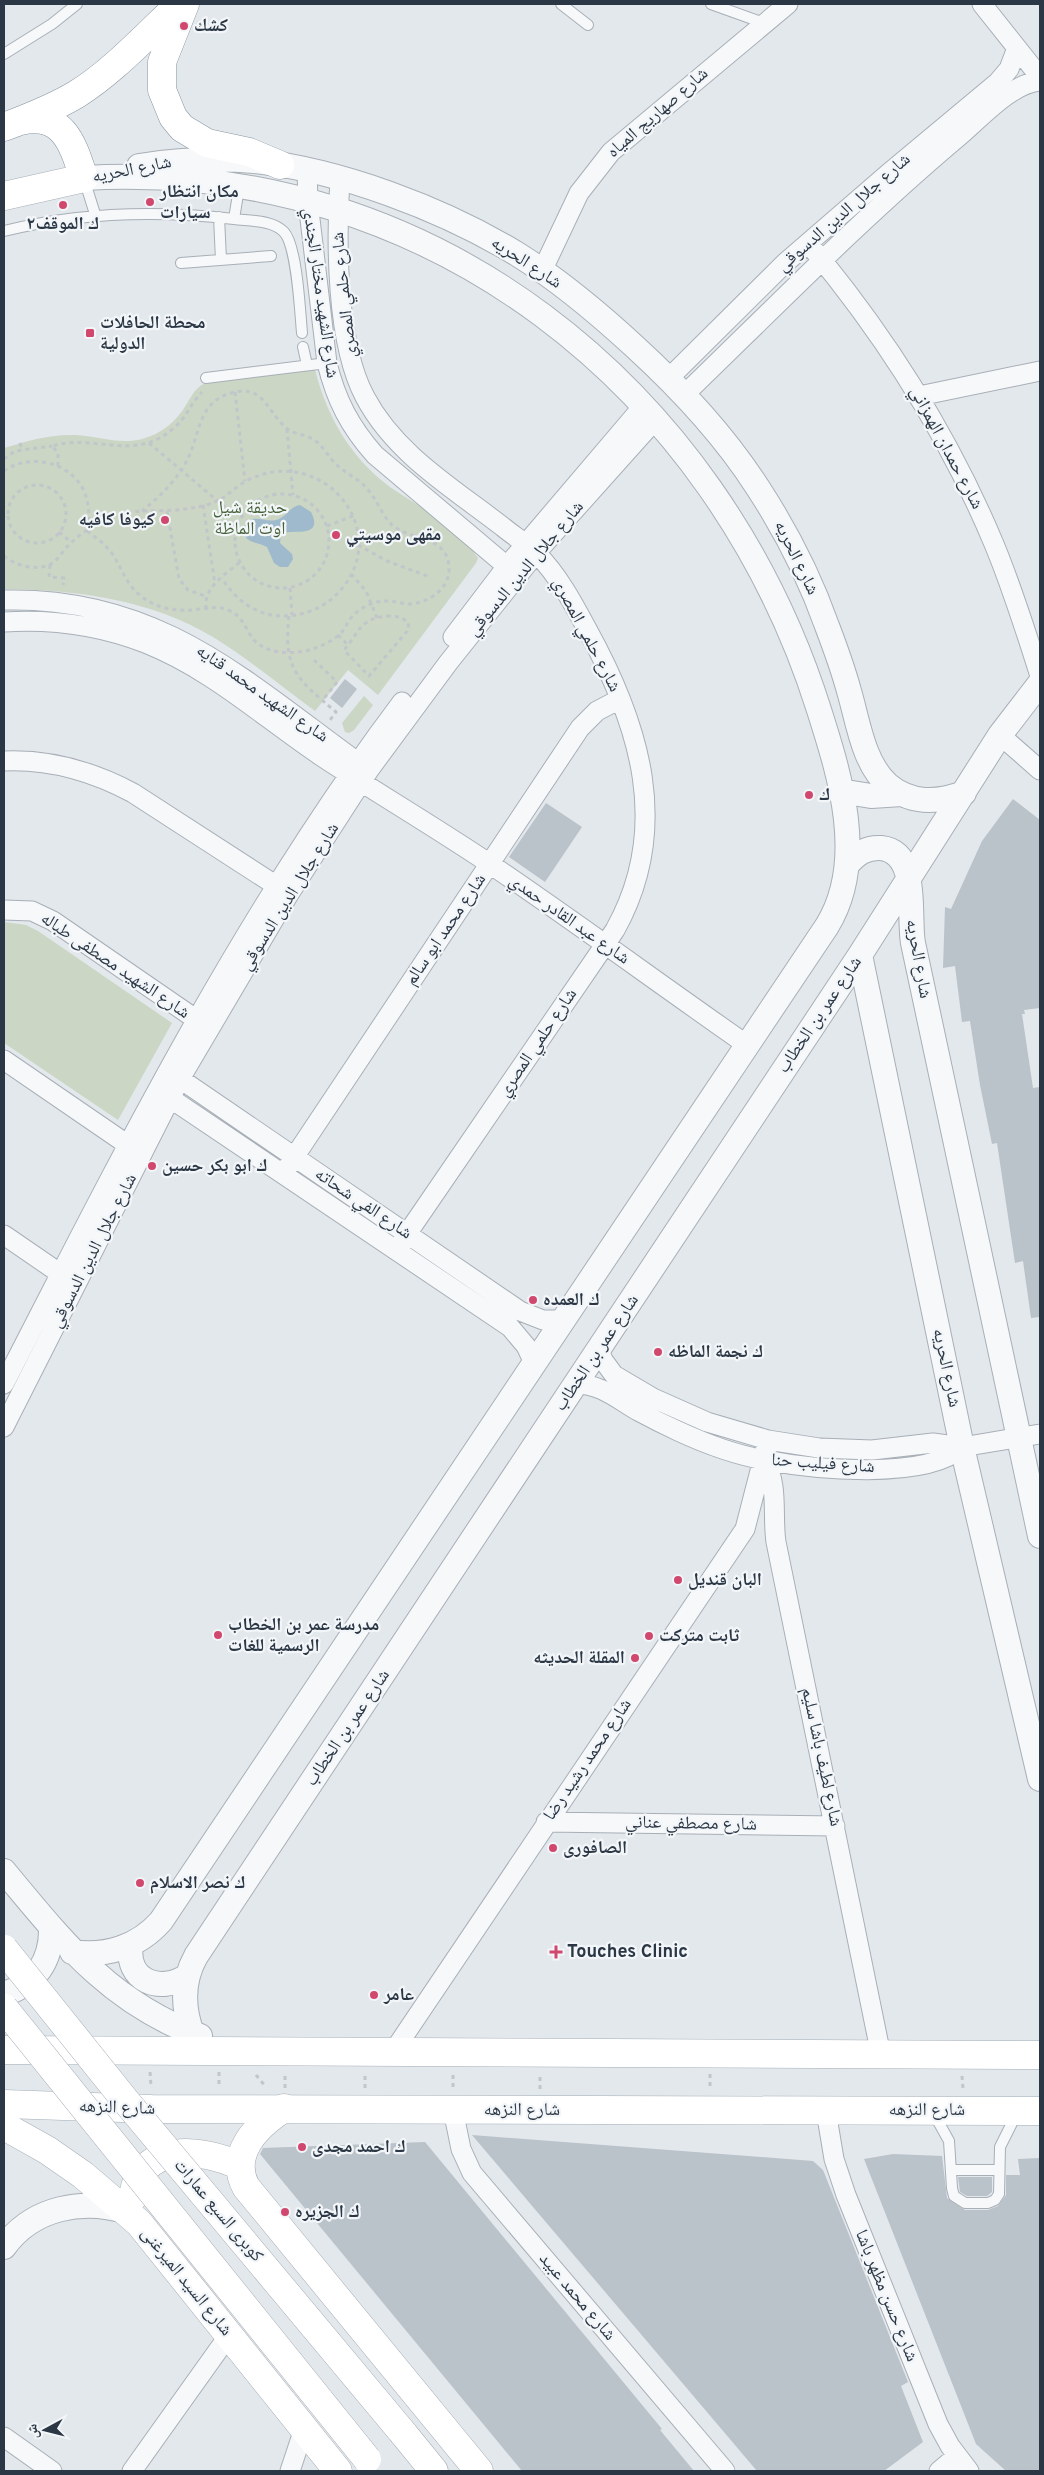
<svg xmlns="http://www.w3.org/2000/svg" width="1044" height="2475" font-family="Overpass,'Noto Naskh Arabic',sans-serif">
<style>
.green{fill:#cbd6c4}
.water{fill:#9ebacc}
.building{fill:#bac2ca}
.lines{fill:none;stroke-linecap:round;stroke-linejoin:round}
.service-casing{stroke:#a8afb7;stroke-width:12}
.minor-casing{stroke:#a8afb7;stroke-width:21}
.tertiary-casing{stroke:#a8afb7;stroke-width:26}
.secondary-casing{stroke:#a8afb7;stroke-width:29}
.primary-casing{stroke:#a2aeb8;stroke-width:29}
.trunk-casing{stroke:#8a97a3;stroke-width:29}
.path{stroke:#c1c6cb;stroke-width:3;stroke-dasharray:4 4;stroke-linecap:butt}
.service{stroke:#f6f8fa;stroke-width:10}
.minor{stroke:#f6f8fa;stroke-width:19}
.tertiary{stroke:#f6f8fa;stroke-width:24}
.secondary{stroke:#fff;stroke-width:28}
.primary{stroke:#fff;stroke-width:28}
.trunk{stroke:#fff;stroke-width:28}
.secondary-bridge-casing{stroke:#a8afb7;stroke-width:29;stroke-linecap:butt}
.secondary-bridge{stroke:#fff;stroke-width:28}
.poi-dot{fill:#d1486e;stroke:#f3f6f9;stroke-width:2}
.labels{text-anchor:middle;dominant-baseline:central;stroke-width:4.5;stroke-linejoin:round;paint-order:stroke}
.poi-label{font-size:18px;font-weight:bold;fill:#2b3745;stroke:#f3f6f9;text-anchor:start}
.street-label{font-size:18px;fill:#2b3745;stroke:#f3f6f9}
.park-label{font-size:18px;fill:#456138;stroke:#f3f6f9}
</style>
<rect width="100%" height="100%" fill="#e3e8ec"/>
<path class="green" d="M315 370C328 420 354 464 399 493 427 511 459 530 478 558L476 563 378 695 348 670 315 711C282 687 249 659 213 637 149 599 77 590 4 589V448C27 441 50 434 75 435 98 436 119 445 142 439 161 434 176 422 186 405 190 399 193 392 199 387 219 372 289 372 315 370Z
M364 696 373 705 354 730 349 733 345 732 342 723Z
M4 922 26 925 38 931 172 1023 118 1120 4 1043Z"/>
<path class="water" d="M300 505 311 512C325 540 290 528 281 534L280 543 292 554 293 559 288 567H280L274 563 267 547C256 541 242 544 244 526L253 519C262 518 270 523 279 519 287 516 289 507 300 505Z"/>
<path class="building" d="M345 679 357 689 342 708 330 698Z
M1013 799 1040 820V1008L1024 1010 1025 1014H1022L1033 1088 1040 1087V1317L1031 1318 1023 1261 1015 1263 997 1143 992 1144 980 1085 970 1021 962 1022 955 966 943 968 945 907 951 909 982 841Z
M546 803 582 827 545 882 509 857Z
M472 2135 813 2161 823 2170 908 2382 901 2386 923 2442 884 2471H757Z
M425 2142 662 2429 660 2430 694 2471H522L260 2154 263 2148Z
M893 2154 942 2156 947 2198 965 2210H988L998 2206 1006 2195V2175H1020L1018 2159 1040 2158V2471H1006L976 2444 864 2159Z
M958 2177H992V2192L987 2196H967L960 2192Z"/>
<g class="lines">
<defs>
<path id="service" d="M561 4 588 25
M711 4 764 23
M4 54 52 24 77 4
M84 179 95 214
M219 217 221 260
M234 219 239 188
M4 231C80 212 156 210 234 219 250 221 273 220 284 232 297 246 300 311 302 333
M181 263 271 256
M303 347 307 365
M206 378 327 363
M934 2114 949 2141 952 2188 954 2196 965 2203H988L995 2200 999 2194 1000 2147 1017 2113
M952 2170H999"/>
<path id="minor" d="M982 4 1040 77
M307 171 308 202 327 363C336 400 350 427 375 455L516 574
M340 179C336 241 336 343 365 397 395 454 453 488 503 527 514 536 527 544 537 554 558 575 573 603 587 629 640 725 672 828 615 930L396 1250
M808 243C885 335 948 434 994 544 1012 587 1026 632 1040 676
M542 271 579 193 611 152 788 4
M668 379 785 263 889 173 998 82 1009 69 1017 48
M684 395C774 308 861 219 957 138 979 120 1011 83 1040 81
M919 396 1040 371
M4 600C162 596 248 684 367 769
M4 622C51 619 101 626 145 643 211 669 263 717 321 756 377 793 435 827 490 864 577 923 661 985 747 1045
M453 637 507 566 644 405
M1000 735 1040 770
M4 761C51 759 92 771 133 793L286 892
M4 910 32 911 53 921 197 1020
M4 1060 128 1145
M170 1072 520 1311 543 1320H563
M161 1092 510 1327 526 1346 534 1363
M283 1174 580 728 597 711 620 699
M4 1235 71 1281
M599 1349 603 1360 614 1375 653 1398 707 1422 768 1440 819 1448 872 1450 933 1443 962 1447 1040 1434
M4 1384C124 1150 243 913 402 702
M576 1384C601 1384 617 1399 638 1411 651 1418 665 1425 678 1431 706 1444 736 1455 765 1460 811 1469 927 1481 962 1447
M4 1427 180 1079 289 894 369 770 448 663 536 553 656 419
M764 1460C779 1484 772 1515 776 1542L881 2055
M546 1822 835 1826
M393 2052 745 1529 768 1440
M453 2110 461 2149 472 2173 725 2471
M826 2111 834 2159 846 2195 938 2424 950 2446 969 2471
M4 2437 52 2471
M132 2471 229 2335
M290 2471 304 2429
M939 2471 957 2456"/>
<path id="tertiary" d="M139 166C177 160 216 158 254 161 340 170 443 209 517 254 559 280 597 312 634 346 680 388 724 435 758 488 786 531 810 578 827 626 835 647 843 669 849 691 858 721 863 763 888 785 911 804 937 803 964 793
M840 791 871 796 902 794
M847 865C856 854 866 847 881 848 920 852 908 915 913 943L1040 1536
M860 955 962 1447 1040 1779
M4 1871C64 1943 109 2002 200 2036
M131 1944C125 1981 160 1994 187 1976
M72 1952C106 1957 138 1947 161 1921L827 926C867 861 840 776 819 710 717 387 429 158 84 178
M4 1994C36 1984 52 1960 51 1927
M192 2033C182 2006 182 1981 196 1956L860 955 1000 735 1040 683
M4 2247C33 2207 83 2198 128 2212"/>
<path id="secondary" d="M4 196 84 178
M284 2108C258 2125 228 2153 246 2187L479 2471
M4 2126 47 2150 83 2175 139 2223 338 2471
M133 2197C140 2141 202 2148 240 2166
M403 2433 434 2471"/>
<path id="primary" d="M4 2050 1040 2055
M4 2104 152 2109 1040 2111"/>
<path id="trunk" d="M185 4 162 62V90L173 117 182 128 207 143 249 152 280 165
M20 121C64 111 73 145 84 178
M4 127C28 118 54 108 77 94 115 70 147 34 180 4"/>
</defs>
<use href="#service" class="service-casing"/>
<use href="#minor" class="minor-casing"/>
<use href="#tertiary" class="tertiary-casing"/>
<use href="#secondary" class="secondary-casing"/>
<use href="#primary" class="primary-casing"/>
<use href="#trunk" class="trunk-casing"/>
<path class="path" d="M235 392 245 481
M287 429 293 495
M20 443 22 450
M149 443 226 508 244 514
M4 459 15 451 52 446
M58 466V453L52 446C96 433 134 463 174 428 186 418 191 403 202 392
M4 471C29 453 70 461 84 491 89 502 89 516 90 529
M8 514a29 29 0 1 1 58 0a29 29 0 1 1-58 0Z
M235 541a47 47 0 1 1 94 0a47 47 0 1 1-94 0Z
M203 505 215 584
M167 511 179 579 188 590 205 596
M327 526 353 516
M87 531C95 537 104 543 111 552 122 567 125 584 141 596 159 610 179 612 201 609 210 608 219 606 228 610 241 615 244 625 251 636 262 654 291 655 309 650 320 647 333 641 341 633 346 628 347 622 351 618 360 607 374 601 387 601 395 601 402 604 410 604 428 603 450 589 449 568 448 535 411 541 392 525 382 515 378 502 369 491 361 480 348 475 338 466 330 459 325 449 317 442 308 434 293 435 285 427 266 409 262 382 228 394 196 405 200 439 185 464 174 483 159 497 142 511
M59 532 71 542
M358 545 387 561 430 577
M4 556C15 565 32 570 46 566 58 563 62 550 71 543 81 533 96 524 109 518 135 506 164 514 191 508 199 507 209 505 217 501 228 496 236 486 248 480 325 442 398 536 335 596 321 609 302 616 283 616 257 616 235 600 222 578
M50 565 49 577 64 578 63 585
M351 574 366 591 377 618
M290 588 292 615
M206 609C203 587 225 575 240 562
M289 616C283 669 297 679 336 712L330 720
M387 616 400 617 408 622 409 629 369 676 344 650C360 632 359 619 387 616Z
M338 635 348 645
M314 660 337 682 322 701
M150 2072 151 2086
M219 2072V2088
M710 2074V2088
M256 2075 266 2087
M453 2075V2089
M962 2076 963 2089
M285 2088V2074
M365 2088V2074
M540 2089V2075"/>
<use href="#service" class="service"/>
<use href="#minor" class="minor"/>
<use href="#tertiary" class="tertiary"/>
<use href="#secondary" class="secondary"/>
<use href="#primary" class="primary"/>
<use href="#trunk" class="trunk"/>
<defs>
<path id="secondary-bridge" d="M4 1949 125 2100 403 2433
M4 2008 367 2459"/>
</defs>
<use href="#secondary-bridge" class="secondary-bridge-casing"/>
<use href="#secondary-bridge" class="secondary-bridge"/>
</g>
<g class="poi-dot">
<circle cx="184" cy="26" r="5"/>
<circle cx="150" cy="202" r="5"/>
<circle cx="63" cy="205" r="5"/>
<rect x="85" y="328" width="10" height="10" rx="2.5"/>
<circle cx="165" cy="520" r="5"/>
<circle cx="336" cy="535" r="5"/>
<circle cx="809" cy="795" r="5"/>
<circle cx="152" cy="1166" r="5"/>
<circle cx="533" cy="1300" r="5"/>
<circle cx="658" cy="1352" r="5"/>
<circle cx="678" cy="1580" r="5"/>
<circle cx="218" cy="1635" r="5"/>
<circle cx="649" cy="1636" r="5"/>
<circle cx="635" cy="1658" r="5"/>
<circle cx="553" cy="1848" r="5"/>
<circle cx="140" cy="1883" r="5"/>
<path d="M553.5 1944.5h5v5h5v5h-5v5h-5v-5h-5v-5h5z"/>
<circle cx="374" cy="1995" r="5"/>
<circle cx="302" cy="2147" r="5"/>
<circle cx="285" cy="2212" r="5"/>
</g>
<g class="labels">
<g class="poi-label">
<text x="194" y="26">كشك</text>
<text x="160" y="192">مكان انتظار<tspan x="160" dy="21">سيارات</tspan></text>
<text x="63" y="224" text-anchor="middle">ك الموقف٢</text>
<text x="100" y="323">محطة الحافلات<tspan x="100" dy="21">الدولية</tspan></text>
<text x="155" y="520" text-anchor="end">كيوفا كافيه</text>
<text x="346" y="535">مقهى موسيتي</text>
<text x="819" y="795">ك</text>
<text x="162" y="1166">ك ابو بكر حسين</text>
<text x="543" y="1300">ك العمده</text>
<text x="668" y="1352">ك نجمة الماظه</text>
<text x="688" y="1580">البان قنديل</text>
<text x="228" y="1625">مدرسة عمر بن الخطاب<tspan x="228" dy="21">الرسمية للغات</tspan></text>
<text x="659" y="1636">ثابت متركت</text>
<text x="625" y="1658" text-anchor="end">المقلة الحديثه</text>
<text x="563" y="1848">الصافورى</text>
<text x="150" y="1883">ك نصر الاسلام</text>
<text x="567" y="1952">Touches Clinic</text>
<text x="384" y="1995">عامر</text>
<text x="312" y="2147">ك احمد مجدى</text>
<text x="295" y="2212">ك الجزيره</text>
</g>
<g class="street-label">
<text transform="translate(658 113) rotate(-41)">شارع صهاريج المياه</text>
<text transform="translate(132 170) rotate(-11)">شارع الحريه</text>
<text transform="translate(844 213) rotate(-41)">شارع جلال الدين الدسوقي</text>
<text transform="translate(526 263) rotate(33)">شارع الحريه</text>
<text transform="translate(320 293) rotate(82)">شارع الشهيد مختار الجندي</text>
<text transform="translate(345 295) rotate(-96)">شارع حلمي المصري</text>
<text transform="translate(946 448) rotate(62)">شارع حمدان الهمزاني</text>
<text transform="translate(796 558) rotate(64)">شارع الحريه</text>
<text transform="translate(526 569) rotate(-50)">شارع جلال الدين الدسوقي</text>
<text transform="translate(586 635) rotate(62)">شارع حلمي المصري</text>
<text transform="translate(262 694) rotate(35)">شارع الشهيد محمد قنايه</text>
<text transform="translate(290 897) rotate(-58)">شارع جلال الدين الدسوقي</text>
<text transform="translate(569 920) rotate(35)">شارع عبد القادر حمدي</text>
<text transform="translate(446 930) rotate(-56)">شارع محمد ابو سالم</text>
<text transform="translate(918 959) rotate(80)">شارع الحريه</text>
<text transform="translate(115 966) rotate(34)">شارع الشهيد مصطفى طباله</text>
<text transform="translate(820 1015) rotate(-56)">شارع عمر بن الخطاب</text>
<text transform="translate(538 1043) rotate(-56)">شارع حلمي المصري</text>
<text transform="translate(363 1204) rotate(34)">شارع الفي شحاته</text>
<text transform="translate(94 1251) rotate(-63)">شارع جلال الدين الدسوقي</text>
<text transform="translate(597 1353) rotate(-56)">شارع عمر بن الخطاب</text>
<text transform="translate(946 1368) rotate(78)">شارع الحريه</text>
<text transform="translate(823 1464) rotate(4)">شارع فيليب حنا</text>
<text transform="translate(348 1728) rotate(-56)">شارع عمر بن الخطاب</text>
<text transform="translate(821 1757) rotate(78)">شارع لطيف باشا سليم</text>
<text transform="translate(588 1760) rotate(-56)">شارع محمد رشيد رضا</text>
<text transform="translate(691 1824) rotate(1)">شارع مصطفي عناني</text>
<text transform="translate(117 2108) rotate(2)">شارع النزهه</text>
<text x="522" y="2110">شارع النزهه</text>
<text x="927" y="2110">شارع النزهه</text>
<text transform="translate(218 2211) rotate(50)">كوبرى السبع عمارات</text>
<text transform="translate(186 2282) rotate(51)">شارع السيد الميرغنى</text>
<text transform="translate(886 2296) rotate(68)">شارع حسن مظهر باشا</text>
<text transform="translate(577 2297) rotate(50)">شارع محمد عبيد</text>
</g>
<g class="park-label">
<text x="250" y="508">حديقة شيل<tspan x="250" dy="21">اوت الماظة</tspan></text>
</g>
</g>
<rect width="1044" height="2475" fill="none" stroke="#2b3745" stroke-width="10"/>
<g transform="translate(45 2430) rotate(263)" stroke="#f3f6f9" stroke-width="4" paint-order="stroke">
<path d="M0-4L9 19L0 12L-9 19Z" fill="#2b3745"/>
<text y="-8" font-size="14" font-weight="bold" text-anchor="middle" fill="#2b3745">ش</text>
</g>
</svg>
